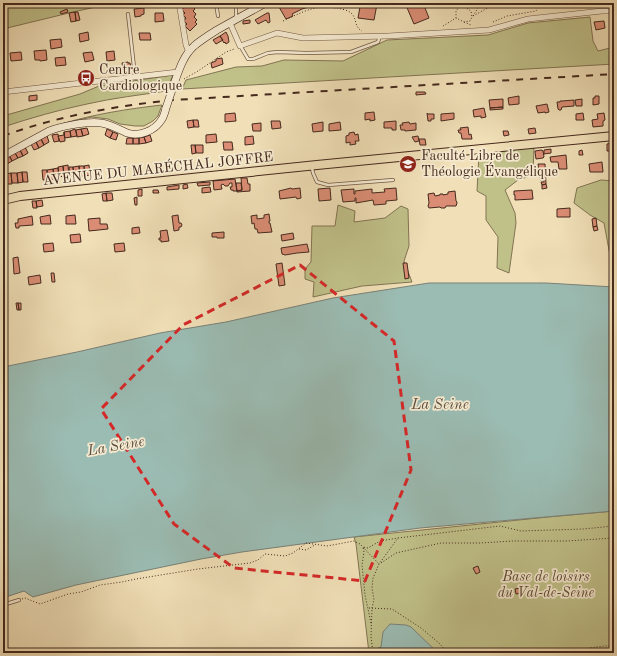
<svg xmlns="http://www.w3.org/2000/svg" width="617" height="656" viewBox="0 0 617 656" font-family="'Old Standard TT',serif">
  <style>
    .green { fill: #c0c089; stroke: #827453 }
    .water { fill: #9bbcb3; stroke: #798177 }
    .building { fill: #da8d74; stroke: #45291d }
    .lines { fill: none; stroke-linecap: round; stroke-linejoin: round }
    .lane-casing { stroke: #705644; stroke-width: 4 }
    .street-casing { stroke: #705644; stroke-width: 6 }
    .secondary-casing { stroke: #45291d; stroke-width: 8 }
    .primary-casing { stroke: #45291d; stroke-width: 10 }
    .path { stroke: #45291d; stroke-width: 1; stroke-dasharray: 1 2; stroke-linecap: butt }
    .lane { stroke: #f5ead0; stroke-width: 2.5 }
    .street { stroke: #f5ead0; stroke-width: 5 }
    .secondary { stroke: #f5ead0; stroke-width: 7 }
    .primary { stroke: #f0dfb7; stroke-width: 8 }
    .rail { stroke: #45291d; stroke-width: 2; stroke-dasharray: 7 7; stroke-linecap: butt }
    .secondary-bridge-casing { stroke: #45291d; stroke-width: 8; stroke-linecap: butt }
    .secondary-bridge { stroke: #f5ead0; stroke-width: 7 }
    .marked { fill: none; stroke: #d62828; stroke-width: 3; stroke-dasharray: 8 5; stroke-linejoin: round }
    .labels { text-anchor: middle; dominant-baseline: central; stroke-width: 3.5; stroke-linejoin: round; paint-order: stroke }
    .poi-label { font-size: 14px; fill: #45291d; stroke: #f5ead0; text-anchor: start }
    .street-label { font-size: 14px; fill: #45291d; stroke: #f5ead0 }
    .park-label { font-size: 14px; font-style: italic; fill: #5e4733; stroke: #f5ead0 }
    .water-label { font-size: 15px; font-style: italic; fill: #5a4e42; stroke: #f5ead0 }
  </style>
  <rect width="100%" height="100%" fill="#f0dfb7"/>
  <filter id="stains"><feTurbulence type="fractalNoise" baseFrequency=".005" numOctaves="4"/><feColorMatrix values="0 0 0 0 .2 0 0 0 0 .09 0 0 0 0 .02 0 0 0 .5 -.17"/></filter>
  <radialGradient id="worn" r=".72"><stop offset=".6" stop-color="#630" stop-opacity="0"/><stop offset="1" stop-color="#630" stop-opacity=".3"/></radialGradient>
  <path class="green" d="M 3,3 L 114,3 L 73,12 L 3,29 Z
    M 590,17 L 593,41 L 598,51 L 614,47 L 614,64 L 182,89 L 186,80 L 236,67 L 262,66 L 284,60 L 343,61 L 387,40 L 488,35 L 528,23 Z
    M 173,75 L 166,91 C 140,95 113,98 87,104 C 58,110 31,118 3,127 L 3,116 L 80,94 L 99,86 Z
    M 162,105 L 158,116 L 153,121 L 144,126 L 135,126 L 120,124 L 108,119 L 92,117 L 61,124 C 95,114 127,109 162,105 Z
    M 534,147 L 533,175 L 518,180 L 505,190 L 515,213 L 516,223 L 509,273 L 497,268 L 498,237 L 486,220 L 486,196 L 477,191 L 479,153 Z
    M 601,180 L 614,181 L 614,277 L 604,223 L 590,215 L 574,203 L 577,188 Z
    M 338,205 L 355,211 L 354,222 L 385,218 L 401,206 L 408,209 L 409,246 L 404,261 L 412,282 L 362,286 L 313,297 L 314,282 L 305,279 L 305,269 L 311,262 L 312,226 L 335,226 Z
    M 614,511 L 614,653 L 369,653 L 356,544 L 354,537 L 548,517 Z"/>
  <path class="water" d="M 429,283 L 546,283 L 614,287 L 614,511 L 420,528 L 242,552 L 201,559 L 76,585 L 33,597 L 24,591 L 3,598 L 3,367 L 77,352 L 160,333 L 226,322 L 333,298 Z
    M 390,624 L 406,625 L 411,627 L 438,653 L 377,653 L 378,648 L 381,647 L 383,632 Z"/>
  <path class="building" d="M 182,3 L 194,3 L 192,5 L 195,9 L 193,11 L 196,14 L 194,17 L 197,20 L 195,22 L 197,24 L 190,31 L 185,26 L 187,24 L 184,21 L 186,18 L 183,15 L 185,13 L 182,10 L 184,7 L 181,4 Z
    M 286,3 L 322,3 L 302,9 L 292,14 L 293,16 L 286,19 L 279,7 Z
    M 329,3 L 389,3 L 389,6 L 377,4 L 374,20 L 358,18 L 360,7 L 351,6 L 351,7 Z
    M 405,3 L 423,3 L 429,18 L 414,24 Z
    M 144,8 L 144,14 L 141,15 L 141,16 L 135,17 L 134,9 Z
    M 67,9 L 68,12 L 61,14 L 60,12 Z
    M 75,12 L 78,12 L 80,20 L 76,21 Z
    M 75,12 L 76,21 L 71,22 L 69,13 Z
    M 155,13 L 163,13 L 164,21 L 155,22 Z
    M 267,13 L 269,13 L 270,22 L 268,23 L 266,20 L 258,24 L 255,20 Z
    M 250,20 L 250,23 L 243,24 L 243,21 Z
    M 604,21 L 605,28 L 596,30 L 594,22 Z
    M 88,32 L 89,40 L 80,42 L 79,34 Z
    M 226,32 L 228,36 L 229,42 L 226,44 L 225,42 L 224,43 L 220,36 Z
    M 139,33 L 150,33 L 151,40 L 140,40 Z
    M 220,36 L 223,40 L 216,44 L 213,40 Z
    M 61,39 L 62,47 L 51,49 L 50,40 Z
    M 46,50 L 47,60 L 40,61 L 40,60 L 35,60 L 34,51 Z
    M 114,51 L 115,60 L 107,61 L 106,52 Z
    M 21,52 L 22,60 L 11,61 L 10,53 Z
    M 92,52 L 94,60 L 85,62 L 83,53 Z
    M 65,57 L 66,65 L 56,66 L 55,58 Z
    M 222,58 L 223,64 L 212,68 L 211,63 L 216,61 L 216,59 Z
    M 128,62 L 128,63 L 130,63 L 131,68 L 123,69 L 122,63 Z
    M 416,92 L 425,92 L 426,94 L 416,95 Z
    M 37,95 L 37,100 L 29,101 L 29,96 Z
    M 519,96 L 519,104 L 509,105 L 508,98 Z
    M 595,96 L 599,96 L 599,104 L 593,105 L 593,98 L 595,98 Z
    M 503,99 L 503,107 L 490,108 L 489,100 Z
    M 582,99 L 582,106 L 576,106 L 575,100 Z
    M 574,100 L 574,106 L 562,107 L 561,110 L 559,110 L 558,109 L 557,102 L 560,102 L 560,101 L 562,101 Z
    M 547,104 L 549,112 L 545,113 L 545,112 L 538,113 L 536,106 Z
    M 503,107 L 503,109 L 490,110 L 490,108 Z
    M 484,108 L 486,117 L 481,118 L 481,116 L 474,117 L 473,110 Z
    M 374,112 L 375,120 L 370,121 L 370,119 L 365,120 L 365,113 Z
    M 235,113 L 236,121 L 225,122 L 225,114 Z
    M 427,113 L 428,114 L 434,114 L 434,119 L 431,119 L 431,121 L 428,121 Z
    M 454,113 L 454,119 L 441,121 L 441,114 Z
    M 583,113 L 584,120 L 576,120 L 576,114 Z
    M 604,113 L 605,120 L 603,121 L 603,126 L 593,127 L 592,120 L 598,119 L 597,114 Z
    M 193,120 L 194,127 L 188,128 L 187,121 Z
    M 193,120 L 198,120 L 199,127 L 194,127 Z
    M 271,121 L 280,121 L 281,128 L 272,129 Z
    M 396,121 L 396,130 L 392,130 L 392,128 L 384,128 L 384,122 Z
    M 323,122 L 323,131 L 313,132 L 312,124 Z
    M 340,122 L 341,130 L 329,131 L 329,124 Z
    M 409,122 L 410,124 L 416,123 L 416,130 L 405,131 L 405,130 L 401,130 L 400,125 L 403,125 L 402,123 Z
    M 261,123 L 261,131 L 253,131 L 252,124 Z
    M 468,127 L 469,135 L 471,134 L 472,139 L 462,139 L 461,133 L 459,133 L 458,130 L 461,130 L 460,128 Z
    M 87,128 L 89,134 L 83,136 L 81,129 Z
    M 535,128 L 536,133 L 529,134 L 528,129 Z
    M 75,129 L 77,136 L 71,137 L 70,131 Z
    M 81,129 L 83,136 L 77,137 L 76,130 Z
    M 107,129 L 113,132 L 110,138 L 105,135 Z
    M 70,131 L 71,137 L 65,138 L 64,132 Z
    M 503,131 L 508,131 L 509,135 L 504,136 Z
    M 64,132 L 65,141 L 60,142 L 58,136 L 64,135 Z
    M 113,132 L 118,134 L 116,140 L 110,138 Z
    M 354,132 L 355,135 L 358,134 L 359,141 L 355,141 L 356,144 L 350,145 L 350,142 L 346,143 L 346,136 L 349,135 L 349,133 Z
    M 58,134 L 59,141 L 54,142 L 52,135 Z
    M 216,134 L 217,142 L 206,143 L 206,135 Z
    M 150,135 L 152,141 L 146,143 L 144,137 Z
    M 47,136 L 49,142 L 44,145 L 41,139 Z
    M 253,136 L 254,144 L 245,145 L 245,137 Z
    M 418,136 L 419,141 L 415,142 L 412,137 Z
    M 144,137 L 146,143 L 139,144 L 139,138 Z
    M 127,138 L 133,138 L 133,144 L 126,144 Z
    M 133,138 L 139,138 L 139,144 L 133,144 Z
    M 41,139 L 44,145 L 39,148 L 36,142 Z
    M 419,139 L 425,139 L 426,145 L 420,145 Z
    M 36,142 L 39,148 L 34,150 L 31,144 Z
    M 223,142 L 232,142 L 233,150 L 224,150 Z
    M 611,143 L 612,151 L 607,151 L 607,144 Z
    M 191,145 L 195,145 L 196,153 L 192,154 Z
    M 195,145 L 203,145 L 203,153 L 196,153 Z
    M 25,147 L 28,153 L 23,156 L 20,150 Z
    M 551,149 L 551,153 L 544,154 L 544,150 Z
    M 20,150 L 23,156 L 18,158 L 15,153 Z
    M 542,150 L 543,151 L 544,157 L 543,158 L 536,159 L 535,152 L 535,151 Z
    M 582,150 L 583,155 L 579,155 L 579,151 Z
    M 15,153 L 18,158 L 12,161 L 9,155 Z
    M 9,155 L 12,161 L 7,164 L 4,158 Z
    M 566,155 L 567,169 L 559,169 L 558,162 L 551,162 L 550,157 Z
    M 602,162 L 603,172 L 590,172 L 589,164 Z
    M 538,164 L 545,164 L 546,184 L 542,185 L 541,182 L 544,182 L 544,180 L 540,180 Z
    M 68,165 L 69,176 L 64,176 L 63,166 Z
    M 89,165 L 90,175 L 85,176 L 84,166 Z
    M 63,166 L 64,176 L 59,177 L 58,167 Z
    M 79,166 L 84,166 L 85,176 L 80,176 Z
    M 79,166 L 80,176 L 74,177 L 73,167 Z
    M 69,167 L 73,167 L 74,177 L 70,177 Z
    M 58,168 L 59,179 L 54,179 L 53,169 Z
    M 53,169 L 54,179 L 48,180 L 47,170 Z
    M 42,170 L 47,170 L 48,180 L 43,180 Z
    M 22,172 L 23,182 L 18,183 L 17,173 Z
    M 22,172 L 27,172 L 28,182 L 23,182 Z
    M 11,173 L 12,184 L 7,184 L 6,174 Z
    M 11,173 L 17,173 L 18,183 L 12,183 Z
    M 3,174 L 6,174 L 7,184 L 3,185 Z
    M 241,178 L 247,178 L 248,184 L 250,184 L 250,191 L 237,192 L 237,191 L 242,190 Z
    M 235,179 L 237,191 L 233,191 L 233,190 L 231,190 L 230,187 L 232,187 L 232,183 L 230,183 L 228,186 L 225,186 L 223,184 L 221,185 L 222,189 L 214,190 L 213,181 Z
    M 210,182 L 210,185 L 198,186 L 197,183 Z
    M 236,183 L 241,183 L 242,190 L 237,191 Z
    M 187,184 L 188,188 L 183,189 L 183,185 Z
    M 546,184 L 547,188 L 542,189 L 542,185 Z
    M 179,185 L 179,189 L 167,190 L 167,187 Z
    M 210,187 L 211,192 L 202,193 L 202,188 Z
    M 291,188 L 292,189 L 300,188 L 301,198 L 297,199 L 296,197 L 280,199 L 279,191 Z
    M 330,188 L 331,200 L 319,201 L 318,189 Z
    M 396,188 L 397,200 L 386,201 L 386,204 L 374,205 L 373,200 L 356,203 L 356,198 L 355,198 L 355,201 L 343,202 L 341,190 L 354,189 L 354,194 L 355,194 L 355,191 L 372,189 L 372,193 L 385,192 L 384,189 Z
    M 142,189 L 142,196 L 138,196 L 138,190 Z
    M 153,190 L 158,190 L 159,193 L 153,193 Z
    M 532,190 L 533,199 L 515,200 L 515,195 L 514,195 L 514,191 Z
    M 455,191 L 456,201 L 457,202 L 457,203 L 456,206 L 446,206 L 445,208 L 441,208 L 440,207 L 429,208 L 428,206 L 429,203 L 428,194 L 434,193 L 435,196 L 440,195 L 440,194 L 443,194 L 443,195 L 448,194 L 448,192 Z
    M 106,193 L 112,193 L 113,200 L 107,201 Z
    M 106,193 L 107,201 L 103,201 L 102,194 Z
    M 137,197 L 137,205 L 135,205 L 134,198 Z
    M 42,200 L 43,206 L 37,207 L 36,201 Z
    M 32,201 L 36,201 L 37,208 L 33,208 Z
    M 570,208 L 570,217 L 557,217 L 557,209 Z
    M 269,214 L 270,221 L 269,221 L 269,223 L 270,223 L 272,232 L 258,233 L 257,229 L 255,229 L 254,223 L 252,224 L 251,216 L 257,215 L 257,219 L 264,218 L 264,215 Z
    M 50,215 L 51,224 L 41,224 L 40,217 Z
    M 75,215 L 76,224 L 66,224 L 66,216 Z
    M 178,215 L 179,223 L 181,223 L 182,225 L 181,227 L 179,227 L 179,230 L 174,231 L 172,216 Z
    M 32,216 L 33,225 L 19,226 L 19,228 L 16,228 L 15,223 L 18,223 L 18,219 Z
    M 611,217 L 614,217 L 614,225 L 613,226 Z
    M 100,218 L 100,224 L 107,224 L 108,229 L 89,231 L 88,219 Z
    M 596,218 L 597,226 L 593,227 L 592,219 Z
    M 597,226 L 598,230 L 594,231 L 593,227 Z
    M 139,227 L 140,233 L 132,234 L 132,228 Z
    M 167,230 L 169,241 L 161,242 L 161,240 L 159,240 L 159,238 L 161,238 L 160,231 Z
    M 224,232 L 224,238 L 217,238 L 217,237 L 212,237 L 212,233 Z
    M 293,233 L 294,239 L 282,241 L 281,235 Z
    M 80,234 L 81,242 L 71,243 L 70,235 Z
    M 53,243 L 54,251 L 44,252 L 43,244 Z
    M 124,243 L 125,251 L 115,252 L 114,244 Z
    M 307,244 L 309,252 L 297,253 L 285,255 L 282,254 L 281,248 Z
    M 18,257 L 20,273 L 14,274 L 13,258 Z
    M 282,263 L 285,285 L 279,286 L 276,264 Z
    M 403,263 L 407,263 L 409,278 L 405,279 Z
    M 5,270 L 5,277 L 3,277 L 3,271 Z
    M 51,273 L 54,273 L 55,282 L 52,282 Z
    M 40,275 L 41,283 L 29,285 L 28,277 Z
    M 16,303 L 18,303 L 19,310 L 17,310 Z
    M 18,303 L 21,303 L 21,310 L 19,310 Z
    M 478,566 L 480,572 L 476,574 L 473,568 Z
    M 520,588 L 521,593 L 516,594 L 515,589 Z"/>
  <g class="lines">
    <g class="lane-casing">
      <path id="lane" d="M 216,3 L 218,16
        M 128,14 L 135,76
        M 236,17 L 236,3
        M 241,47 L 248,59 L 253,59 L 268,53 L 278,52 L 306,53 L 351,52 L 378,42 L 380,36
        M 312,168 L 313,173 L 317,182 L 328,185 L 393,180
        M 3,605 L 19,600"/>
    </g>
    <g class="street-casing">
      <path id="street" d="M 179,3 L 186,45 L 189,52
        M 230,23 L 240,46 L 277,33 L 303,38 L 388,36 L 489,30 L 528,19 L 602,11 L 614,11
        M 3,92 L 178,72"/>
    </g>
    <g class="secondary-casing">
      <path id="secondary" d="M 174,84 C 179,70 183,56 194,46 C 201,40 209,35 217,30 C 233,21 249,12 266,3
        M 3,156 L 49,131 C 62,126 88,121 101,123 C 110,124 118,129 127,133 C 139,137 155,131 162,119 C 164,116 165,112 166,108"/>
    </g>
    <g class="primary-casing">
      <path id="primary" d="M 3,200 L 20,196 L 317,165 L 614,136"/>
    </g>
    <path class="path" d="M 473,16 L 497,3
      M 473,16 L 481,3
      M 283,21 C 296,15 307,9 321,7 C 326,6 332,8 337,8 C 341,9 348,10 351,13 C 357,18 354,27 362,31
      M 464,22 L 471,25
      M 493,22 L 507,16 L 536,11 L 539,6 L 537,3
      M 443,26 L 456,18 L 456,11 L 460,6 L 465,7 L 471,11 L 472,17 L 470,21 L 464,22 L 456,18
      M 184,79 L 198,71 L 226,52 L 234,49
      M 299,549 L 306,550 L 315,545
      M 381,563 L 396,553 L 441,543 L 480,543 L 513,541 L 567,541 L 614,538
      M 22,599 L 25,598 L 40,604 L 68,594 L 81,592 L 100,585 L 122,582 L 136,579 L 198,569 L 250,563 L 258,560 L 265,554 L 285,556 L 293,553 L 306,543 L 327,546 L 354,541 L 360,544 L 379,564
      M 369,608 L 392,609 L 421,628 L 439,643 L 448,653
      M 371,623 L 365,595 L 362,565 L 364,552 L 363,547 L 368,548 L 380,541 L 398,538
      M 373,653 L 371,637 L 372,608 L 374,600 L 372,588 L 373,578 L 379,564 L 398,538 L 500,526 L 521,531 L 583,529 L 614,526
      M 555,653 L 604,646 L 614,646"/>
    <use href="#lane" class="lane"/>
    <use href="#street" class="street"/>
    <use href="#secondary" class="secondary"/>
    <use href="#primary" class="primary"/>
    <path class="rail" d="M 3,136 C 58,116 115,106 173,100 L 614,74"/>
    <g class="secondary-bridge-casing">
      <path id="secondary-bridge" d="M 166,108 L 174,84"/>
    </g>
    <use href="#secondary-bridge" class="secondary-bridge"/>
  </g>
  <path class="marked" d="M 300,265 L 394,341 L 411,470 L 365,581 L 234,568 L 174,524 L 101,409 L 183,325 Z"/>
  <defs>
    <g id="bus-disc" transform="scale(0.9)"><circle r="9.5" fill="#8f2418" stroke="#f5ead0"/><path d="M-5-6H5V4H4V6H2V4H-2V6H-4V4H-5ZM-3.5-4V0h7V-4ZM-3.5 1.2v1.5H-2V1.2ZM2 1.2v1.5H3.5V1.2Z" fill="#fff"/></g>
    <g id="university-disc" transform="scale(0.9)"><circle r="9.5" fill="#8f2418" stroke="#f5ead0"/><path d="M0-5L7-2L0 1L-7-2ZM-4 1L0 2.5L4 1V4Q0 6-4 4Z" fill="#fff"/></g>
  </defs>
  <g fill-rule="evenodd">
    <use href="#bus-disc" x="86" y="78"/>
    <use href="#university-disc" x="408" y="164"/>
  </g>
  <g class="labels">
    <g class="poi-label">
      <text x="99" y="70">Centre<tspan x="99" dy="16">Cardiologique</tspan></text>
      <text x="421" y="156">Faculté Libre de<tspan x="421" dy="16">Théologie Évangélique</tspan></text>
    </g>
    <g class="street-label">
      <text transform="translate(158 169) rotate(-6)">AVENUE DU MARÉCHAL JOFFRE</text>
    </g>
    <g class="park-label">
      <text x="546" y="577">Base de loisirs<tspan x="546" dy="16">du Val-de-Seine</tspan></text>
    </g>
    <g class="water-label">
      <text x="440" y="405">La Seine</text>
      <text transform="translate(116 447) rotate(-10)">La Seine</text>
    </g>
  </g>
  <rect width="617" height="656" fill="none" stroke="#f0dfb7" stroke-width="16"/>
  <rect x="4" y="4" width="609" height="648" fill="none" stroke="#45291d" stroke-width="2"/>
  <rect x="8" y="8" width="601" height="640" fill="none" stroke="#45291d"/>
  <rect width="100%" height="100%" filter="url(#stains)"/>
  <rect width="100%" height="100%" fill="url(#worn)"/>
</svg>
